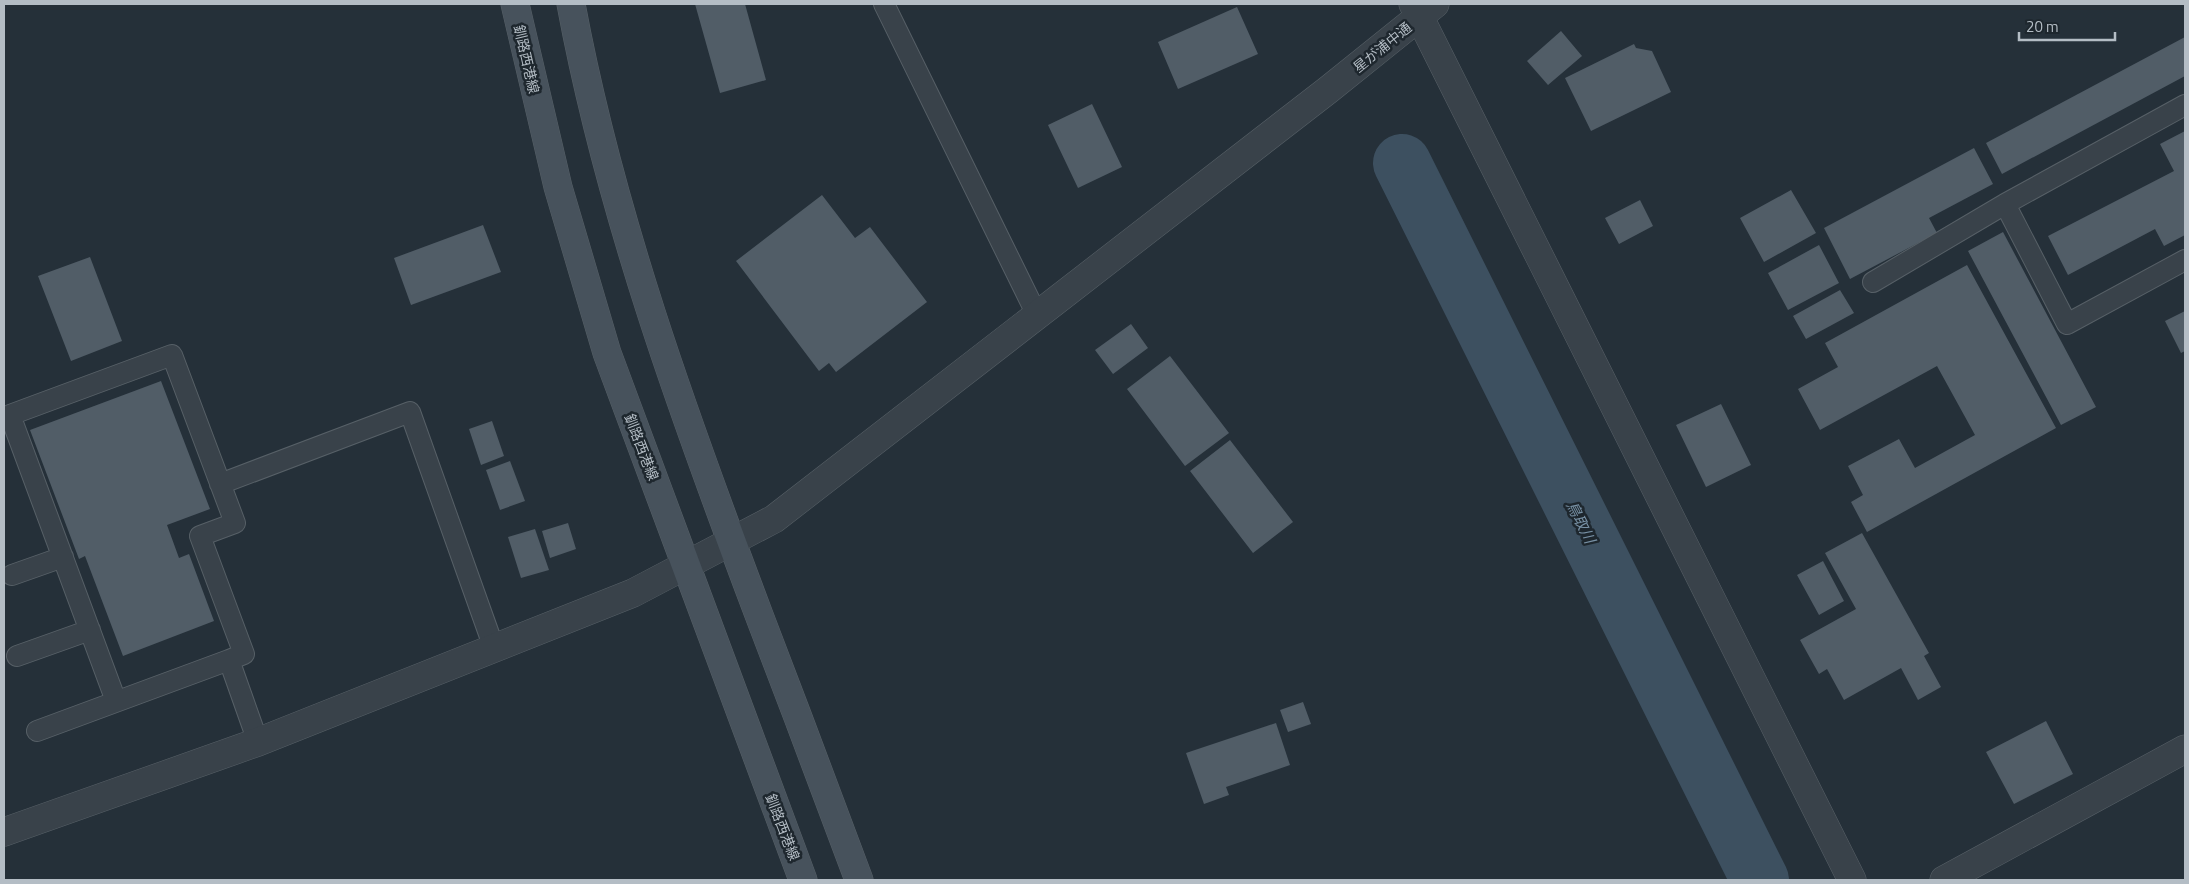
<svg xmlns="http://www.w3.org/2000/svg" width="2189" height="884" viewBox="0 0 2189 884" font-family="'Titillium Web','Noto Sans JP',sans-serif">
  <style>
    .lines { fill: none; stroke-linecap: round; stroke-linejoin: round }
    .river { stroke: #3d5060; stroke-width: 58 }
    .building { fill: #515d67 }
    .service-casing { stroke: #576067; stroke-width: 22 }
    .minor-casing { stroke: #576067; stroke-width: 29 }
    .secondary-casing { stroke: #576067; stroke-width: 29 }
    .service { stroke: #39424a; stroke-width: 20 }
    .minor { stroke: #39424a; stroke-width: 28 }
    .secondary { stroke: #47525c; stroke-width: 28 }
    .labels { text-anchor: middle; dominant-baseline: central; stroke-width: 5; stroke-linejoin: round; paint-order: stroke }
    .street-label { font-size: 14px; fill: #b4bdc5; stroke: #1e272e }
    .water-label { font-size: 15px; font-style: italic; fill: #7891a5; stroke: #1e272e }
  </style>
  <rect width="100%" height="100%" fill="#253039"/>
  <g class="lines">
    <path class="river" d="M 1402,163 L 1760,880"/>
  </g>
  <path class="building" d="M 695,4 L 745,4 L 766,80 L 720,93 Z
    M 1237,7 L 1258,54 L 1178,89 L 1158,42 Z
    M 1561,31 L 1582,56 L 1548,85 L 1527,61 Z
    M 2185,37 L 2185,76 L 2002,174 L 1986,143 Z
    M 1634,44 L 1636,48 L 1652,51 L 1671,92 L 1591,131 L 1565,78 Z
    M 1092,104 L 1122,167 L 1078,188 L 1048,125 Z
    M 2185,131 L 2185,235 L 2164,246 L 2155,229 L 2068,275 L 2048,236 L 2174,171 L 2160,144 Z
    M 1974,148 L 1993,184 L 1929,218 L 1937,233 L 1850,279 L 1824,228 Z
    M 1791,190 L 1816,233 L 1764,262 L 1740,218 Z
    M 822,195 L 855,238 L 870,227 L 927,302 L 836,372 L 829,363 L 819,371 L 736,261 Z
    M 1640,200 L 1653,226 L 1619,244 L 1605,218 Z
    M 483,225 L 501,272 L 411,305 L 394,258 Z
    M 2003,232 L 2096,407 L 2061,425 L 1968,251 Z
    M 1819,245 L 1839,283 L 1788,310 L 1768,273 Z
    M 90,257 L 122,341 L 71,361 L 38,276 Z
    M 1967,265 L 2056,428 L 1867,532 L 1851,502 L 1863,495 L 1848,466 L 1899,439 L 1915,468 L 1975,435 L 1937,366 L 1820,430 L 1798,389 L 1838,367 L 1825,343 Z
    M 1840,290 L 1854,313 L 1806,339 L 1793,316 Z
    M 2185,311 L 2185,351 L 2181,353 L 2165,321 Z
    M 1131,324 L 1148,348 L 1113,374 L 1095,350 Z
    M 1170,356 L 1229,433 L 1185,466 L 1127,389 Z
    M 161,381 L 210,509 L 167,525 L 179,558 L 189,554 L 214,621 L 123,656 L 85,556 L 79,559 L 30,430 Z
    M 1721,404 L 1751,465 L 1706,487 L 1676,425 Z
    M 492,421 L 504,456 L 481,465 L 469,429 Z
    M 1230,440 L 1293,522 L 1253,553 L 1190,471 Z
    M 510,461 L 525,501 L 500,510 L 486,470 Z
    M 568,523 L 576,549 L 550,558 L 542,531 Z
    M 535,529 L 549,570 L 521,578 L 508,537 Z
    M 1862,533 L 1929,653 L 1924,656 L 1941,687 L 1918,700 L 1901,668 L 1844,700 L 1827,669 L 1819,674 L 1800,640 L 1856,609 L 1825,553 Z
    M 1823,561 L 1844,601 L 1819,615 L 1797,575 Z
    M 1303,702 L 1311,724 L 1288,732 L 1280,710 Z
    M 2046,721 L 2073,774 L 2014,804 L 1986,752 Z
    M 1276,723 L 1290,765 L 1226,787 L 1229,795 L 1204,804 L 1186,753 Z"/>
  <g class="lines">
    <g class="service-casing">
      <path id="service" d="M 884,4 L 1037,315
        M 2005,204 L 2067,324 L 2185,260
        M 1873,282 L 2005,204 L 2185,105
        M 220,484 L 410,412 L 494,648
        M 12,575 L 63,557
        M 17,656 L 90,630
        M 116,701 L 10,415 L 172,355 L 235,523 L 200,536 L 244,654 L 229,660
        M 37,731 L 229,660 L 258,742"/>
    </g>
    <g class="minor-casing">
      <path id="minor" d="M 1413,4 L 1852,880
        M 4,832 L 258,742 L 633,593 L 774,519 L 1328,90 L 1435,4
        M 1944,880 L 2185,749"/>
    </g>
    <g class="secondary-casing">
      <path id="secondary" d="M 515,4 L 558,187 L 607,353 L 803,880
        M 571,4 C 610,214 684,416 759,615 C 793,703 826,792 859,880"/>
    </g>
    <use href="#service" class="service"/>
    <use href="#minor" class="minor"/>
    <use href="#secondary" class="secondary"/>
  </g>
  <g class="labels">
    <g class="street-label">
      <text transform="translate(1382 47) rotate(-39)">星が浦中通</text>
      <text transform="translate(527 59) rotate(77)">釧路西港線</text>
      <text transform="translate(642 447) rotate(69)">釧路西港線</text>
      <text transform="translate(783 827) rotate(69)">釧路西港線</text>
    </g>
    <g class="water-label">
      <text transform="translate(1581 522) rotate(63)">鳥取川</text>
    </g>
  </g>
  <rect width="2189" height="884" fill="none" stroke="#b4bdc5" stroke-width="10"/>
  <path d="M2019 32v8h96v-8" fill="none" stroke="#b4bdc5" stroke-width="2.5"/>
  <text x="2026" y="32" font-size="15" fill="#b4bdc5" stroke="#1e272e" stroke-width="4" paint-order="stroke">20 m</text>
</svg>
